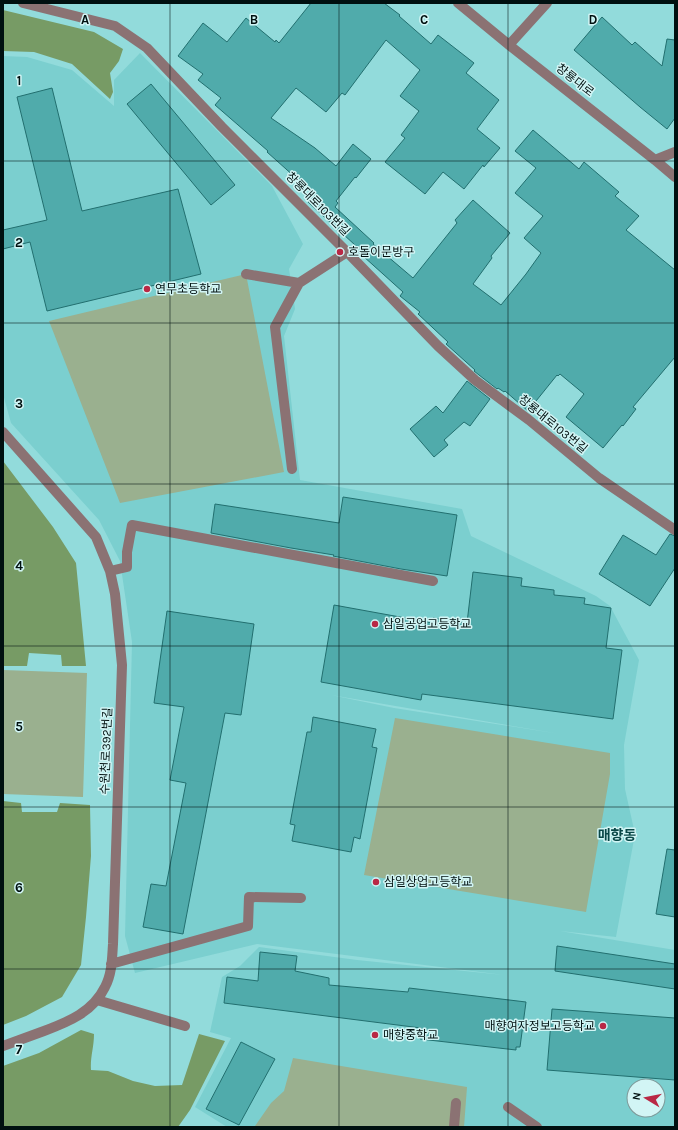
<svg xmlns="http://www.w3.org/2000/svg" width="678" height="1130" viewBox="0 0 678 1130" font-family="Karla,'Noto Sans KR',sans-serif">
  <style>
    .built { fill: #7bcfcf; fill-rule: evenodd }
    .green { fill: #9ab08f }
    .forest { fill: #779b65 }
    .building { fill: #50abab; stroke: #226f6f }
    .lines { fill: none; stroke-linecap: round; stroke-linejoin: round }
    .minor { stroke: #8b7273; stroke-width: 10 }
    .grid { fill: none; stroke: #001010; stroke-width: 1; stroke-opacity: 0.55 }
    .poi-dot { fill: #b92845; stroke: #d2f5f5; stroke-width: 1.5 }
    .labels { text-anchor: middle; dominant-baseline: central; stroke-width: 3; stroke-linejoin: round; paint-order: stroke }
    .street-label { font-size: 12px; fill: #001010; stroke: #d2f5f5 }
    .poi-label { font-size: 12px; fill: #001010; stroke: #d2f5f5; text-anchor: start }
    .quarter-label { font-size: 14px; font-weight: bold; fill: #094747; stroke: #d2f5f5 }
    .grid-label { font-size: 13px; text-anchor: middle; font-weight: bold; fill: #001010; stroke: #d2f5f5; stroke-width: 3; stroke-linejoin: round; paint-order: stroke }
  </style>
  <rect width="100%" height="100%" fill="#92dbdb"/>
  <path class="built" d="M 140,53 L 272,186 L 303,244 L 289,269 L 295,309 L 284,336 L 300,480 L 462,509 L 471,536 L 596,596 L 610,606 L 639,660 L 624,745 L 625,789 L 635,834 L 616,937 L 560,931 L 675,950 L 675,1127 L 227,1127 L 195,1107 L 231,1038 L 210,1032 L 222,977 L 240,966 L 259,947 L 357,960 L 504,975 L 257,944 L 135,973 L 125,936 L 132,642 L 120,561 L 99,520 L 11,423 L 3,394 L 3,56 L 27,57 L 72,70 L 114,106 L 114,80 ZM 331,695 L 560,734 L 394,708 ZM 634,1086 L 658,1086 L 658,1110 L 634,1110 Z"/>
  <path class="green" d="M 246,274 L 284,472 L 120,503 L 49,321 Z
    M 3,670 L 87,673 L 83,797 L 3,794 Z
    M 395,718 L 610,753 L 610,774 L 586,912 L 364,875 Z
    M 293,1058 L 467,1087 L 464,1127 L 256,1127 L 255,1126 L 271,1103 L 284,1091 Z"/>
  <path class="forest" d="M 3,10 L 94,32 L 123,49 L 119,61 L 110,73 L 113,92 L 110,99 L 72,64 L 34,52 L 3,51 Z
    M 3,461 L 53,527 L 76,563 L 86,666 L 62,666 L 61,655 L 29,653 L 27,666 L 3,666 Z
    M 3,801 L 21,803 L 22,812 L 57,812 L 60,803 L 90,805 L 91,856 L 86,917 L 81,965 L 62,997 L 26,1016 L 3,1025 Z
    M 81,1030 L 94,1034 C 94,1047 90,1058 91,1070 L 108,1071 L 133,1081 L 155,1086 L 182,1085 L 199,1034 L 225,1041 L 190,1110 L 178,1127 L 3,1127 L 3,1066 L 39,1053 Z"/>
  <path class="building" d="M 311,3 L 384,3 L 400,15 L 399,16 L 431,44 L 438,35 L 474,63 L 466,73 L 499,100 L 477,129 L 500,148 L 484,167 L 483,165 L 464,189 L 443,172 L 425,194 L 385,162 L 405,138 L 401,135 L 419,111 L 400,96 L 420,70 L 386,40 L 345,95 L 342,93 L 326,112 L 296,88 L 271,118 L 315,148 L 336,166 L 353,144 L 371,159 L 356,178 L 355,177 L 336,201 L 338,203 L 335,207 L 374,243 L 373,244 L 413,278 L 457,223 L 455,220 L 473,200 L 510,233 L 491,256 L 492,258 L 473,284 L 501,305 L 526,274 L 541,253 L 524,238 L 543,216 L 515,193 L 536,168 L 515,151 L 533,130 L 579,169 L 584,162 L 619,192 L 615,196 L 639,216 L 626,230 L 675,270 L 675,357 L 633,407 L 636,409 L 623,426 L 622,425 L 603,448 L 566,417 L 584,394 L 560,374 L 558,376 L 557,375 L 528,411 L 505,391 L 504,392 L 498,388 L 497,389 L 479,375 L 474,371 L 475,370 L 446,344 L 448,342 L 418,314 L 420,312 L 400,296 L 403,292 L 353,247 L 355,245 L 308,202 L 315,195 L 267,152 L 268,151 L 215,105 L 221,98 L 198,80 L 203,74 L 178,56 L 203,23 L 227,42 L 246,18 L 275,42 L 276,40 L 279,43 Z
    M 602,17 L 632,45 L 635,42 L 662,66 L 667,39 L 675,40 L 675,118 L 667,129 L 640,107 L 574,50 Z
    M 151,84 L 235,185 L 211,205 L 127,104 Z
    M 52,88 L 82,211 L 178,189 L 201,274 L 47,311 L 30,242 L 3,249 L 3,230 L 47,220 L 17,97 Z
    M 467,381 L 490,399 L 470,426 L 464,422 L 444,440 L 448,445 L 434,457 L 410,429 L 436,406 L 443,413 Z
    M 343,497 L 457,515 L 447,576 L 401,569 L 333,556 L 334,555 L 291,548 L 211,533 L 215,504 L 339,523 Z
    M 670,534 L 675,536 L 675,568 L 650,606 L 599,574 L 623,535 L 656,555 Z
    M 473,572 L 522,578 L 521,586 L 554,590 L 554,595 L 585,598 L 584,604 L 611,608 L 606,648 L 622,650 L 613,719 L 422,694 L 421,700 L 321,682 L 334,605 L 433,623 L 433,618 L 467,623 Z
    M 167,611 L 254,624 L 241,715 L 225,713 L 183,934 L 143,927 L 151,884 L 166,886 L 186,783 L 170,780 L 184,707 L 154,703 Z
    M 313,717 L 376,729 L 372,747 L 377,748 L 360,839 L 354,837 L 351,852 L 292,841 L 295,825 L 290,824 L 307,732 L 311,732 Z
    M 667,849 L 675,850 L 675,917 L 656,914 Z
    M 557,946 L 675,964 L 675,989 L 555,971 Z
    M 260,952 L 297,956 L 295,971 L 329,978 L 329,985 L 408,992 L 409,988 L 526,1002 L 520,1047 L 516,1047 L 516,1050 L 420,1039 L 421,1028 L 224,1003 L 227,977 L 258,981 Z
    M 552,1009 L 675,1018 L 675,1080 L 547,1070 Z
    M 241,1042 L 275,1059 L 239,1125 L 206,1109 Z"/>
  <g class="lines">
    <path class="minor" d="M 23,3 L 115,26 L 147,48 L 222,127 L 347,252 L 438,346 L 475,380 L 529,420 L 599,478 L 675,530
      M 458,3 L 509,45 L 655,160 L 675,177
      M 509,45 L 547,3
      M 655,160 L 675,152
      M 246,274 L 299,283 L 347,252
      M 3,432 L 96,537 L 110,571 L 115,594 L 122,665 L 113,944 C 112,959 112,974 105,987 C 93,1012 68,1022 44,1031 C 30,1036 17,1041 3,1046
      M 292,469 L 275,327 L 299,283
      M 110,571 L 127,567 L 127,552 L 132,525 L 433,581
      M 111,964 L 248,926 L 249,897 L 301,898
      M 97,1000 L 185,1026
      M 508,1107 L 537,1127
      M 454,1127 L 456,1103"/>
  </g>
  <path class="grid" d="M 170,3 L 170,1127M 339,3 L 339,1127M 508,3 L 508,1127M 3,161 L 675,161M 3,323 L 675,323M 3,484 L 675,484M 3,646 L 675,646M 3,807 L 675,807M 3,969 L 675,969"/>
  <g class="poi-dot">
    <circle cx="340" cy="252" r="4"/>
    <circle cx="147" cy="289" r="4"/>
    <circle cx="375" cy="624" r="4"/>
    <circle cx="376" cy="882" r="4"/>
    <circle cx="603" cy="1026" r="4"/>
    <circle cx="375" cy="1035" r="4"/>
  </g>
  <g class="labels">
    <g class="street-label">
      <text transform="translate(575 80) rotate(38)">창룡대로</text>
      <text transform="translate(318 204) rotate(45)">창룡대로103번길</text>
      <text transform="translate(553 424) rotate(39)">창룡대로103번길</text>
      <text transform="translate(106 751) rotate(-88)">수원천로392번길</text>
    </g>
    <g class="poi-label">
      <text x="348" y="252">호돌이문방구</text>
      <text x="155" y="289">연무초등학교</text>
      <text x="383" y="624">삼일공업고등학교</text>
      <text x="384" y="882">삼일상업고등학교</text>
      <text x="595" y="1026" text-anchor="end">매향여자정보고등학교</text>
      <text x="383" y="1035">매향중학교</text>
    </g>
    <g class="quarter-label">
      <text x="617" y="835">매향동</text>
    </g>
  </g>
  <g class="grid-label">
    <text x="85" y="24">A</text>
    <text x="254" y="24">B</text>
    <text x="424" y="24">C</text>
    <text x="593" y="24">D</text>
    <text x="19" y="85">1</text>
    <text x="19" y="247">2</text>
    <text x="19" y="408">3</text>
    <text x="19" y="570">4</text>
    <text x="19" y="731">5</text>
    <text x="19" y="892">6</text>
    <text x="19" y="1054">7</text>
  </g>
  <rect width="678" height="1130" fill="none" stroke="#001010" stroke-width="8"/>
  <g transform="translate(646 1098) rotate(280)"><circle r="19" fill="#d2f5f5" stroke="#7e9999"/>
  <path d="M0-3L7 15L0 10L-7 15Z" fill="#b92845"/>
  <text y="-6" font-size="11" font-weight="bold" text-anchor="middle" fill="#001010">N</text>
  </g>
</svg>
